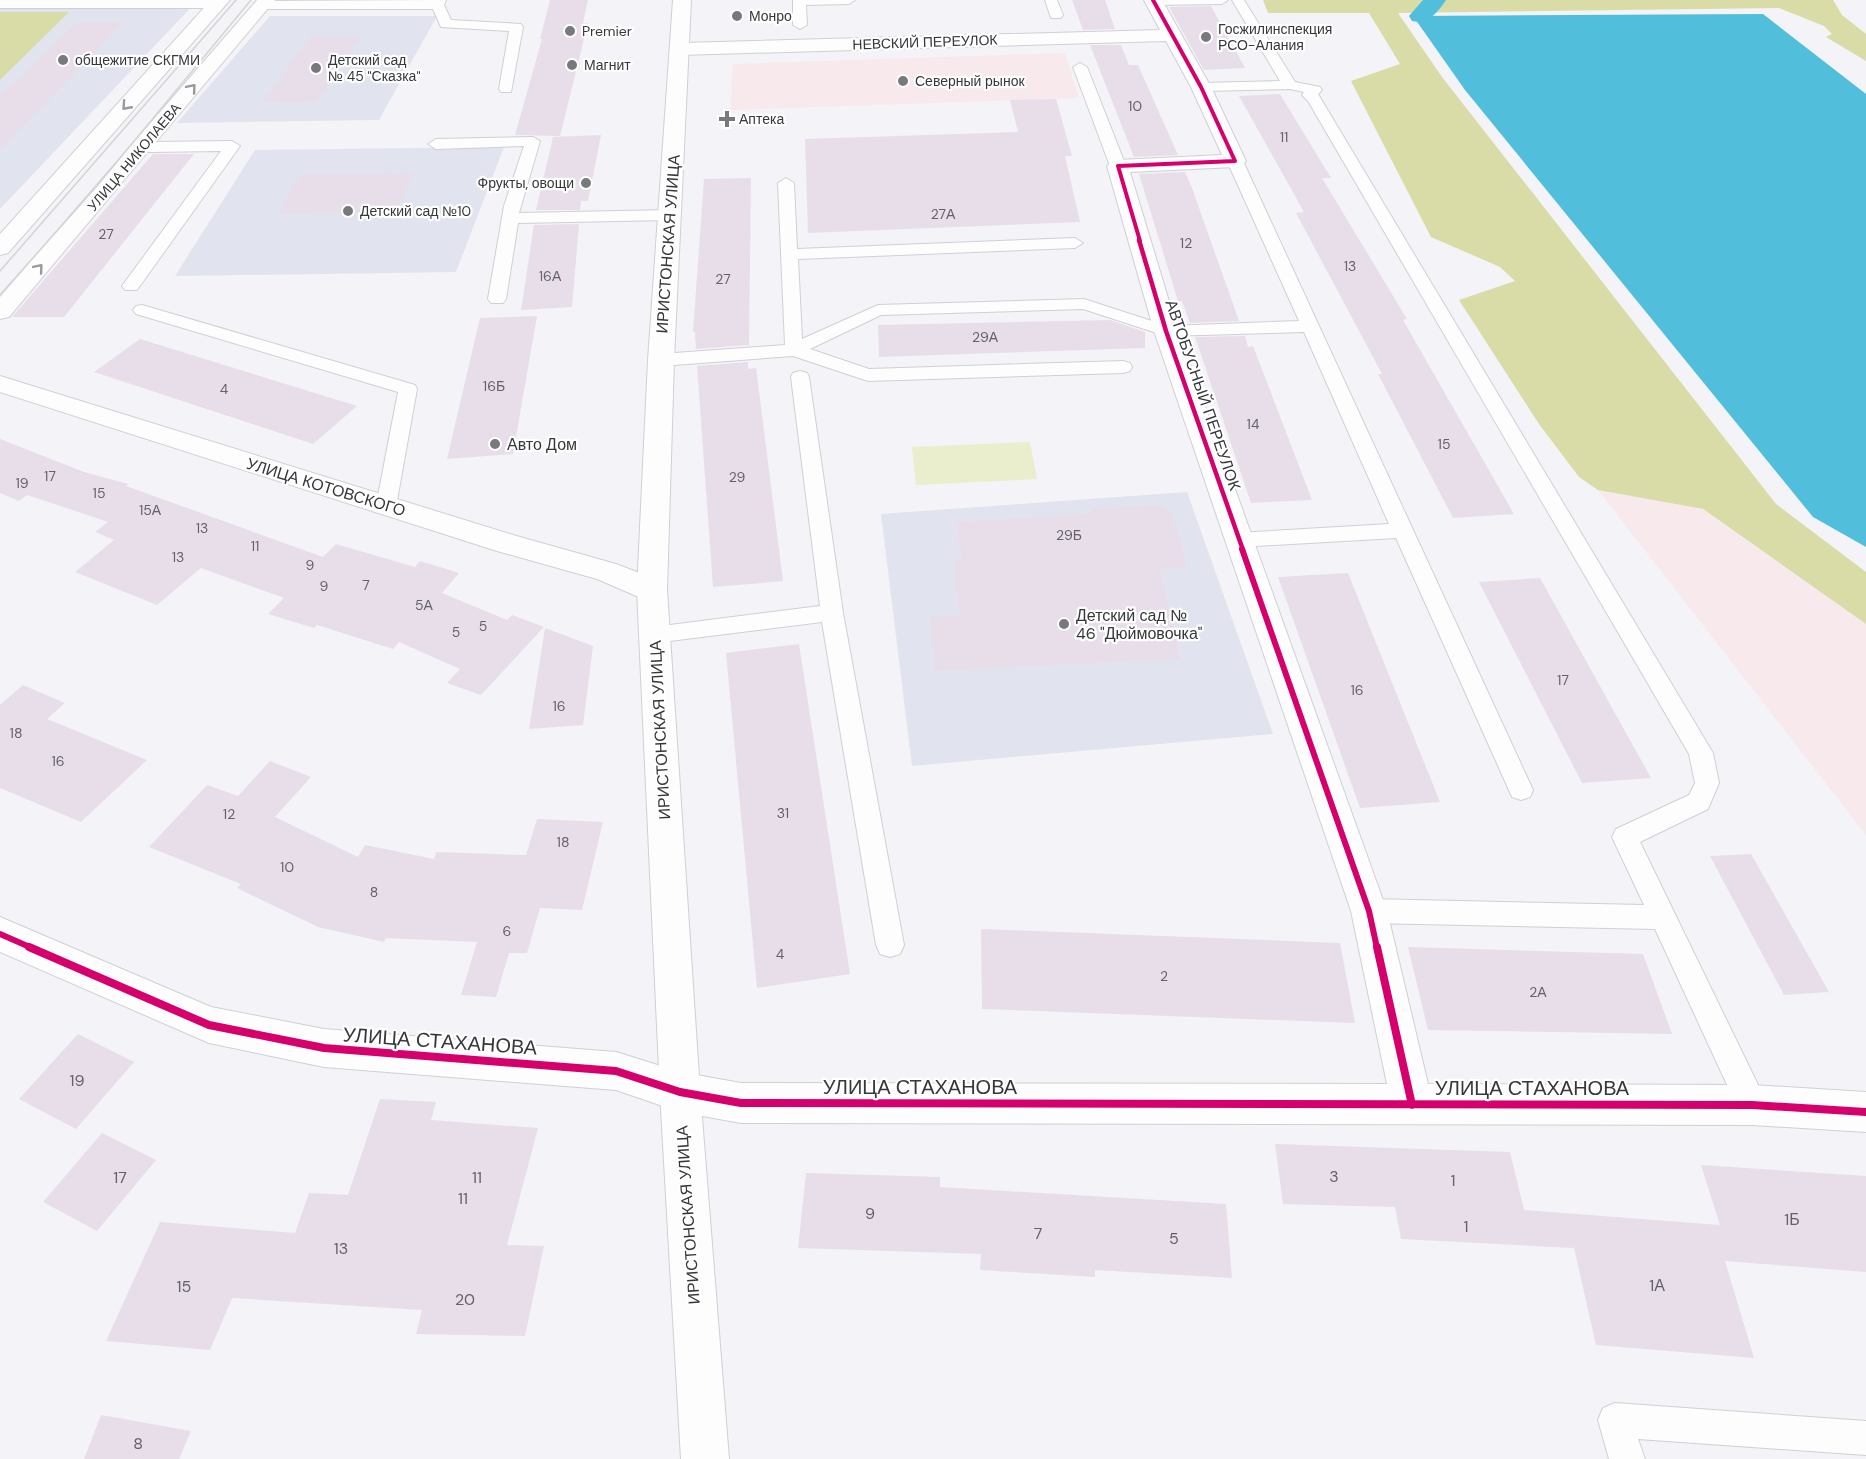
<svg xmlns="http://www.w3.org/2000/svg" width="1866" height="1459" viewBox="0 0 1866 1459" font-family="'DM Sans',sans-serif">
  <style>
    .commercial { fill: #f8e9ec }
    .built { fill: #e1e4ee }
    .green { fill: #eaeecc }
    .forest { fill: #d9dca7 }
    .water { fill: #51bedb }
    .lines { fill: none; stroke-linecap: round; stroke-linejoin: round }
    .canal { fill: #51bedb; fill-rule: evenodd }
    .building { fill: #e8deea }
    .lane-casing { stroke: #d0d0d4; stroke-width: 2 }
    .street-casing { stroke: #d0d0d4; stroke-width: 2 }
    .secondary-casing { stroke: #d0d0d4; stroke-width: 2 }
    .lane { fill: #fdfdfe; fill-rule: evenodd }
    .street { fill: #fdfdfe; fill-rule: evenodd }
    .secondary { fill: #fdfdfe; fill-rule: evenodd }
    .tram { stroke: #d4d4d5; stroke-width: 1.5 }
    .cycleway-far3-casing { stroke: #fff; stroke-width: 6 }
    .cycleway-far2-casing { stroke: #fff; stroke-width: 8 }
    .cycleway-far1-casing { stroke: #fff; stroke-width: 10 }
    .cycleway-casing { stroke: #fff; stroke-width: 11 }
    .cycleway-far3 { stroke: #d6006c; stroke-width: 4 }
    .cycleway-far2 { stroke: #d6006c; stroke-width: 4.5 }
    .cycleway-far1 { stroke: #d6006c; stroke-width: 6 }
    .cycleway { stroke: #d6006c; stroke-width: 8 }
    .oneway { stroke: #9a9a9c }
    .poi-dot { fill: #78797c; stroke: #fff; stroke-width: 2 }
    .labels { text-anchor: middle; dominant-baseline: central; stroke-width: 4.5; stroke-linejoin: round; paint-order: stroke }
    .far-poi-label { font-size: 14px; fill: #36373a; stroke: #fff; text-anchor: start }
    .far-street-label { font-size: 14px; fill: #36373a; stroke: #fff }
    .number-label { font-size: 14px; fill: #646267 }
    .street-label { font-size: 16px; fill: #36373a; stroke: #fff }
    .poi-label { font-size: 16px; fill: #36373a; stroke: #fff; text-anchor: start }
    .near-number-label { font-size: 16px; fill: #646267 }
    .near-street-label { font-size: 20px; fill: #36373a; stroke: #fff }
  </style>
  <rect width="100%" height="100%" fill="#f3f3f8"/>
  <path class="commercial" d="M 1065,53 L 1079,98 L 730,110 L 733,64 Z
    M 1598,490 L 1702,509 L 1866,624 L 1866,835 Z"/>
  <path class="built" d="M 0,0 L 198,0 L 0,209 Z
    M 270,16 L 437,16 L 379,120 L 177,123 Z
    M 504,147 L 456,272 L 175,276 L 255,150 Z
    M 1187,492 L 1273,734 L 912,766 L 881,514 Z"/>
  <path class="green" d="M 1030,442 L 1037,479 L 916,485 L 912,447 Z"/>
  <path class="forest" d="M 1263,0 L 1833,0 L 1842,15 L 1866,34 L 1866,61 L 1826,37 L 1832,34 L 1824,26 L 1779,8 L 1398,13 L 1442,77 L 1776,504 L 1866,572 L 1866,624 L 1703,509 L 1598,490 L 1579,477 L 1539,424 L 1459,300 L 1515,281 L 1500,267 L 1431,237 L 1351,81 L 1400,64 L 1369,13 L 1268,13 Z
    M 0,12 L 69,12 L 0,80 Z"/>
  <path class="water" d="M 1763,14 L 1866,94 L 1866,547 L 1813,517 L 1465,90 L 1413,16 Z"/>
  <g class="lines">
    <path class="canal" d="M 1423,0 L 1446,0 C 1437,13 1428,25 1412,21 L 1409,16 Z"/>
  </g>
  <path class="building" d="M 550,0 L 588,0 L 583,23 L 588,23 L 560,136 L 515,135 L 542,39 L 540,39 Z
    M 1072,0 L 1105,0 L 1115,29 L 1083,30 Z
    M 1211,6 L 1245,68 L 1204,70 L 1169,7 Z
    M 77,22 L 125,22 L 0,150 L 0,97 Z
    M 311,36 L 361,37 L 316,103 L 262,102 Z
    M 1090,45 L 1121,45 L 1129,65 L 1138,65 L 1178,155 L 1134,157 Z
    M 1280,94 L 1331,178 L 1322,178 L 1407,319 L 1403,320 L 1514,514 L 1453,518 L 1378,374 L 1382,374 L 1296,213 L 1304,212 L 1239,96 Z
    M 1056,99 L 1072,156 L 1065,156 L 1080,222 L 808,233 L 805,139 L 1018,132 L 1010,100 Z
    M 601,135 L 588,201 L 581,201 L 580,210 L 536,210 L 553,137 Z
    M 153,154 L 194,154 L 64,317 L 12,317 Z
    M 1185,172 L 1192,188 L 1239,321 L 1190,323 L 1182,301 L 1178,301 L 1139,174 Z
    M 414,173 L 396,212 L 278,214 L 300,174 Z
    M 751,178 L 749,345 L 696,349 L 695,332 L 693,332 L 704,179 Z
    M 579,224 L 572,307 L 521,310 L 534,225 Z
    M 537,316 L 513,454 L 447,459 L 480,318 Z
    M 1110,320 L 1145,332 L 1145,348 L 879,357 L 878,325 Z
    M 1245,336 L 1248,347 L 1253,346 L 1312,500 L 1251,503 L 1195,337 Z
    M 140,339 L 357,406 L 313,444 L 94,372 Z
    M 748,362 L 748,369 L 756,368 L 783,581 L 713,587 L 697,366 Z
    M 0,439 L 84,472 L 128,484 L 126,486 L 323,557 L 336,544 L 415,567 L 420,561 L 459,573 L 442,593 L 507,620 L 512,615 L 544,627 L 481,695 L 447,683 L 460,669 L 399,642 L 393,649 L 317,625 L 314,628 L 268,614 L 284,598 L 201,568 L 157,605 L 75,572 L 114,540 L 95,532 L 108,522 L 27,495 L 19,501 L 0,493 Z
    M 1164,505 L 1165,510 L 1171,510 L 1188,567 L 1160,569 L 1180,659 L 935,671 L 930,617 L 960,615 L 954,570 L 957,570 L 956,561 L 962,561 L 956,522 L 1092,514 L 1091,508 Z
    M 1348,573 L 1440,802 L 1360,808 L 1278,577 Z
    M 1540,578 L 1651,778 L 1582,783 L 1479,582 Z
    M 545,628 L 593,646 L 583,725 L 529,729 Z
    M 799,644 L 850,974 L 757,988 L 726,653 Z
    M 23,685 L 65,703 L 47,719 L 147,760 L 81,822 L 0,788 L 0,705 Z
    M 270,761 L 311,777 L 275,817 L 358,857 L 365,845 L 434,859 L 436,852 L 526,855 L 537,819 L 603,822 L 582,910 L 540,908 L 527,953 L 509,953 L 496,997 L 461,995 L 477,942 L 386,938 L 384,942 L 318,927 L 237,888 L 241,884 L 149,847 L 207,785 L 238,796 Z
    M 1751,854 L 1829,992 L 1784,995 L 1710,856 Z
    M 981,929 L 1340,943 L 1355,1023 L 982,1009 Z
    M 1408,947 L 1643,954 L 1672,1034 L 1428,1030 Z
    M 78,1034 L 134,1062 L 76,1129 L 19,1099 Z
    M 380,1099 L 436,1102 L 431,1120 L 538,1128 L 507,1245 L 544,1246 L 525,1336 L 416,1334 L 422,1310 L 232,1298 L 210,1350 L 106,1341 L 160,1222 L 295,1233 L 309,1193 L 348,1195 Z
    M 102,1133 L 156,1160 L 97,1231 L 43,1202 Z
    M 1275,1144 L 1510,1152 L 1524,1210 L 1720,1225 L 1701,1165 L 1866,1176 L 1866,1272 L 1725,1261 L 1754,1358 L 1596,1345 L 1574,1248 L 1401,1239 L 1395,1207 L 1283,1204 Z
    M 806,1173 L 940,1177 L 940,1187 L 1226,1204 L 1232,1278 L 1095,1270 L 1095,1277 L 980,1270 L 981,1254 L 798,1248 Z
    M 101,1415 L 191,1431 L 179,1459 L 84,1459 Z"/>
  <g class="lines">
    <g class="lane-casing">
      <path id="lane" d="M 0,0 L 218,0 L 224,4 L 218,8 L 0,8 Z
        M 434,0 L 446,0 L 444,5 L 451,20 L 521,24 L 523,27 L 511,92 L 501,92 L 499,89 L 509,31 L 441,27 L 433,9 L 261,9 L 255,5 L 261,1 Z
        M 793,0 L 855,0 L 849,4 L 806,5 L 807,25 L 800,29 L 793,25 Z
        M 1045,0 L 1057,0 L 1063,15 L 1061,18 L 1051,18 Z
        M 1148,0 L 1228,0 L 1222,4 L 1154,5 L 1149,4 Z
        M 1232,0 L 1244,0 L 1295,82 L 1320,87 L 1322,90 L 1318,94 L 1713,753 L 1719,783 L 1708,809 L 1640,842 L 1763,1095 L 1767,1105 L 1763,1115 L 1752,1120 L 1741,1115 L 1655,929 L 1369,923 L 1360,919 L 1356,911 L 1360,903 L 1369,899 L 1644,905 L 1612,837 L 1616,829 L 1689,795 L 1695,783 L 1689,754 L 1308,101 L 1302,95 L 1304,92 L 1290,89 L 1201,91 L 1194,87 L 1201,83 L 1280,81 Z
        M 1080,63 L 1087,67 L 1126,166 L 1123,169 L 1118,171 L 1110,166 L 1073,67 Z
        M 533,137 L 540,141 L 519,213 L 669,210 L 677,215 L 669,220 L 518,223 L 506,299 L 503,303 L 491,303 L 488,299 L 504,206 L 524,146 L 436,149 L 428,144 L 436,139 Z
        M 144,140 L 151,142 L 232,141 L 240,146 L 137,290 L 125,290 L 122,286 L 221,151 L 149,152 L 139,148 L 136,145 Z
        M 1235,156 L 1243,161 L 1533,790 L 1530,797 L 1521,800 L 1512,797 L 1396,538 L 1238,547 L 1231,545 L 1227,540 L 1231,535 L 1238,533 L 1389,524 L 1304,332 L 1166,336 L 1083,309 L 881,315 L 810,349 L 869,369 L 1123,361 L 1130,363 L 1132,367 L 1130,371 L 1123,373 L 868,381 L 793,356 L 661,366 L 655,364 L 652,360 L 655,356 L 661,354 L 785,345 L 778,183 L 786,178 L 794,183 L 797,249 L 1075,238 L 1083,243 L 1075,248 L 798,259 L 802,339 L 878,305 L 1084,299 L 1167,326 L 1299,321 L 1227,161 Z
        M 142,305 L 415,385 L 417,389 L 396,506 L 393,511 L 386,513 L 379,511 L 376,506 L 398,392 L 136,314 L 133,310 L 136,306 Z
        M 800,371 L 807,373 L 809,377 L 843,613 L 904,945 L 900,954 L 890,957 L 880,954 L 876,945 L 822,622 L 654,643 L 646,641 L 643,635 L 646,629 L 654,627 L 820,606 L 791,377 L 793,373 Z
        M 1615,1403 L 1866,1421 L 1866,1455 L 1638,1439 L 1645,1459 L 1609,1459 L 1598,1420 L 1603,1408 Z"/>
    </g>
    <g class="street-casing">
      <path id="street" d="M 1144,0 L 1162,0 L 1211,87 L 1246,161 L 1242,165 L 1235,167 L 1130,172 L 1178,331 L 1387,911 L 1428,1084 L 1752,1085 L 1866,1092 L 1866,1132 L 1752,1125 L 741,1123 L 680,1112 L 616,1090 L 324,1067 L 209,1043 L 0,952 L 0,917 L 211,1007 L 324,1029 L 616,1052 L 680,1072 L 741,1083 L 1387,1084 L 1351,911 L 1154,331 L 1107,166 L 1111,162 L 1118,160 L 1222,155 L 1191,87 L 1166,41 L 680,55 L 673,53 L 671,49 L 673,45 L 680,43 L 1160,30 Z
        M 0,376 L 513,535 L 616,564 L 663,582 L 667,590 L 663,598 L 652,601 L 641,598 L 597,579 L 497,551 L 0,392 Z"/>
    </g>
    <g class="secondary-casing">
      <path id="secondary" d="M 211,0 L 230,0 L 8,253 L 0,255 L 0,234 Z
        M 257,0 L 275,0 L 9,317 L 0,319 L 0,297 Z
        M 673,0 L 691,0 L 674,360 L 667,590 L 700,1092 L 729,1459 L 681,1459 L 660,1092 L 637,590 L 648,360 Z"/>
    </g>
    <use href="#lane" class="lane"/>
    <use href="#street" class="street"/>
    <use href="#secondary" class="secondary"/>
    <path class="tram" d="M 0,271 L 236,0
      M 0,295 L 97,186 L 251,0"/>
    <g class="cycleway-far3-casing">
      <path id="cycleway-far3" d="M 1140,241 L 1118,166 L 1235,161 L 1201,87 L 1153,0"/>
    </g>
    <g class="cycleway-far2-casing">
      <path id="cycleway-far2" d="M 1139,240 L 1166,331 L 1243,550"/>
    </g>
    <g class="cycleway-far1-casing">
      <path id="cycleway-far1" d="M 1242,549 L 1369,911 L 1377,948
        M 0,934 L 32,948"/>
    </g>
    <g class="cycleway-casing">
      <path id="cycleway" d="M 29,947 L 209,1025 L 324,1048 L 616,1071 L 680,1092 L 741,1103 L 1752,1105 L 1866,1112
        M 1377,947 L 1412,1105"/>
    </g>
    <use href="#cycleway-far3" class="cycleway-far3"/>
    <use href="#cycleway-far2" class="cycleway-far2"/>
    <use href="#cycleway-far1" class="cycleway-far1"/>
    <use href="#cycleway" class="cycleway"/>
  </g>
  <defs><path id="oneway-chevron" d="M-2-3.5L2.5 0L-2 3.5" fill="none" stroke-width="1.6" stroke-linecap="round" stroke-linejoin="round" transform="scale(1.5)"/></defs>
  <g class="oneway">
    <use href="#oneway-chevron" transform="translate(192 88) rotate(-50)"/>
    <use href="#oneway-chevron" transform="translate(126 106) rotate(132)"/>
    <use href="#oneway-chevron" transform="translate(39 268) rotate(-50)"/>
  </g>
  <g class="poi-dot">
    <circle cx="737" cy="16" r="6"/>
    <circle cx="570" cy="31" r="6"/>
    <circle cx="1206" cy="37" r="6"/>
    <circle cx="63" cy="60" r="6"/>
    <circle cx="572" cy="65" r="6"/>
    <circle cx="316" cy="68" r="6"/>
    <circle cx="903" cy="81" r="6"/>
    <path d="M724 110h6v6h6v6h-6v6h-6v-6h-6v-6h6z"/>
    <circle cx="586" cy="183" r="6"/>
    <circle cx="348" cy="211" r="6"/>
    <circle cx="495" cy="444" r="6"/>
    <circle cx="1064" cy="624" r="6"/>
  </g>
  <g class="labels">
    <g class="far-poi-label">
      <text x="749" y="16">Монро</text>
      <text x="1218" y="29">Госжилинспекция<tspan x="1218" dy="16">РСО-Алания</tspan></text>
      <text x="582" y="31">Premier</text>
      <text x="75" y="60">общежитие СКГМИ</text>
      <text x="328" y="60">Детский сад<tspan x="328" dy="16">№ 45 "Сказка"</tspan></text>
      <text x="584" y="65">Магнит</text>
      <text x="915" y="81">Северный рынок</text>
      <text x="739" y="119">Аптека</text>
      <text x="574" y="183" text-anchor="end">Фрукты, овощи</text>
      <text x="360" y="211">Детский сад №10</text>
    </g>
    <g class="far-street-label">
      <text transform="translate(925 42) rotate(-2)">НЕВСКИЙ ПЕРЕУЛОК</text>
      <text transform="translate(134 157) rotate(-50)">УЛИЦА НИКОЛАЕВА</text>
    </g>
    <g class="number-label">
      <text x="1135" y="106">10</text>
      <text x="1284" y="137">11</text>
      <text x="943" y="214">27А</text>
      <text x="106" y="234">27</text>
      <text x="1186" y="243">12</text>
      <text x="1350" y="266">13</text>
      <text x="550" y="276">16А</text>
      <text x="723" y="279">27</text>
      <text x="985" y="337">29А</text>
      <text x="494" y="386">16Б</text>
      <text x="224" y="389">4</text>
      <text x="1253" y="424">14</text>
      <text x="1444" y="444">15</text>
      <text x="50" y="476">17</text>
      <text x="737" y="477">29</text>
      <text x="22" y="483">19</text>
      <text x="99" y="493">15</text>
      <text x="150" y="510">15А</text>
      <text x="202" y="528">13</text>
      <text x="1069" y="535">29Б</text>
      <text x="255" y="546">11</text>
      <text x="178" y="557">13</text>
      <text x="310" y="565">9</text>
      <text x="366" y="585">7</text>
      <text x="324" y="586">9</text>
      <text x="424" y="605">5А</text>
      <text x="483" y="626">5</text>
      <text x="456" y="632">5</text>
      <text x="1563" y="680">17</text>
      <text x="1357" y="690">16</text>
      <text x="559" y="706">16</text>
      <text x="16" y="733">18</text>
      <text x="58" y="761">16</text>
      <text x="783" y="813">31</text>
      <text x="229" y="814">12</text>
      <text x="563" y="842">18</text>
      <text x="287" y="867">10</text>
      <text x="374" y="892">8</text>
      <text x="507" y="931">6</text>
      <text x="780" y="954">4</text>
      <text x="1164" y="976">2</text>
      <text x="1538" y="992">2А</text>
    </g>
    <g class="street-label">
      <text transform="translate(668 244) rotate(-86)">ИРИСТОНСКАЯ УЛИЦА</text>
      <text transform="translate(1203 395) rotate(71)">АВТОБУСНЫЙ ПЕРЕУЛОК</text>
      <text transform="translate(326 487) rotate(17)">УЛИЦА КОТОВСКОГО</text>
      <text transform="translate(660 730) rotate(-93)">ИРИСТОНСКАЯ УЛИЦА</text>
      <text transform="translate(688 1215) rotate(-94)">ИРИСТОНСКАЯ УЛИЦА</text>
    </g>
    <g class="poi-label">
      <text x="507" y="444">Авто Дом</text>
      <text x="1076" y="615">Детский сад №<tspan x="1076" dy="18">46 "Дюймовочка"</tspan></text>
    </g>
    <g class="near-number-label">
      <text x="77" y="1080">19</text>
      <text x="1334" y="1176">3</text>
      <text x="120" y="1177">17</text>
      <text x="477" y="1177">11</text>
      <text x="1453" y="1180">1</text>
      <text x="463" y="1198">11</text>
      <text x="870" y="1213">9</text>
      <text x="1792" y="1219">1Б</text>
      <text x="1466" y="1226">1</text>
      <text x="1038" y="1233">7</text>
      <text x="1174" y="1238">5</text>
      <text x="341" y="1248">13</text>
      <text x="1657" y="1285">1А</text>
      <text x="184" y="1286">15</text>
      <text x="465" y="1299">20</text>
      <text x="138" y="1443">8</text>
    </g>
    <g class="near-street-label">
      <text transform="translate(440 1041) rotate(4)">УЛИЦА СТАХАНОВА</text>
      <text x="920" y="1087">УЛИЦА СТАХАНОВА</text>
      <text x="1532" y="1088">УЛИЦА СТАХАНОВА</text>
    </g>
  </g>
</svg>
